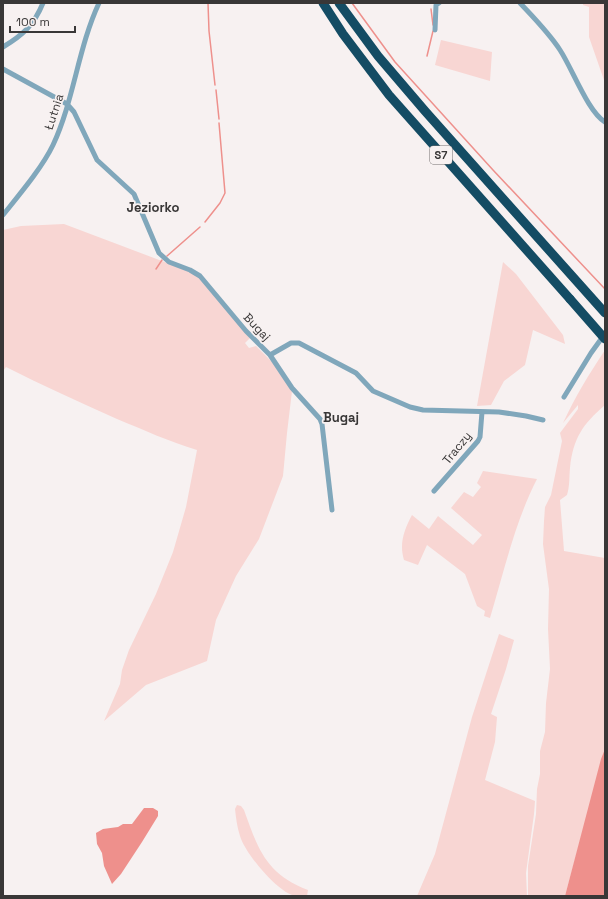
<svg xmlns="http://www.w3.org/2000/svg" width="608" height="899" viewBox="0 0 608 899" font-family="'Space Grotesk',sans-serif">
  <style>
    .green { fill: #f8d6d3 }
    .water { fill: #ee908c }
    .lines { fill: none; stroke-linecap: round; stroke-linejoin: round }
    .stream { stroke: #ee908c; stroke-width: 1.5 }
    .minor { stroke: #80a7bb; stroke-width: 5 }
    .motorway { stroke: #144c64; stroke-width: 9 }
    .motorway-bridge { stroke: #144c64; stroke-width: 9 }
    .labels { text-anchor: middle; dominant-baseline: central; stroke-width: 3.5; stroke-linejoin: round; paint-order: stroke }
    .shield { fill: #f7f1f1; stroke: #726f6f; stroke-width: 1 }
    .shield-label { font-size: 11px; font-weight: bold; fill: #393737 }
    .street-label { font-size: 12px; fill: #393737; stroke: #f7f1f1 }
    .neighbourhood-label { font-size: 13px; font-weight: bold; fill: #393737; stroke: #f7f1f1 }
  </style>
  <rect width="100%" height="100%" fill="#f7f1f1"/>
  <path class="green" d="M 583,3 L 605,3 L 605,83 L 589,37 L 589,7 L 583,5 Z
    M 441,40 L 492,52 L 490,81 L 435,65 Z
    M 64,224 L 191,272 L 199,277 L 250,338 L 245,343 L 249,348 L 256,346 L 275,365 L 292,391 L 287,433 L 283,476 L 259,539 L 236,576 L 216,620 L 207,661 L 146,685 L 104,721 L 120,684 L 122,670 L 129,650 L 156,594 L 173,552 L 186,507 L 197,450 C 170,442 144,430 117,419 C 80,402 43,386 6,367 L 3,371 L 3,230 L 21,226 Z
    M 503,262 L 516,274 L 563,335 L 565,344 L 533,330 L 525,365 L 504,381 L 491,405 L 477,406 Z
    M 605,350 L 605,405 C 583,424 573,438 570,468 C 569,478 570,485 567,495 L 560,500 L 564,551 L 605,558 L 605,749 L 565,896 L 528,896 L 528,866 L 536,814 L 537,789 L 540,774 L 540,751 L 545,732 L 546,703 L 550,669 L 548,629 L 549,589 L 543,544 L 544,521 L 545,507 L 551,495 L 562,441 L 560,433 L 578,409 L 578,405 L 563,423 C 575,397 589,374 605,350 Z
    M 483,471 L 537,479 C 515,522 504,571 490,618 L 484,616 L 485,611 L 477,606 L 465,574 L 427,545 L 418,565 L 404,560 C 399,544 404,530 412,515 L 429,529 L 438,516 L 473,545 L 482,535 L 451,508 L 464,492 L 473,497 L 481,487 L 477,483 Z
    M 499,634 L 514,640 L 506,669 L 491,714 L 497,717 L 495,742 L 485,780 L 535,801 L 534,814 L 526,873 L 527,896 L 417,896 L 435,854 L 472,717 Z
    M 237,805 L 241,806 L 244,810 C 258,849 266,874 308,890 L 307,896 C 303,896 296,897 292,895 C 275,889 245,853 240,836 C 237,827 236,818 235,809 Z"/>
  <path class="water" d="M 605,749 L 605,896 L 565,896 L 601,759 Z
    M 144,808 L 153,808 L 158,811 L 158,816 L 142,842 L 121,874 L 112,884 L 104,866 L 102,853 L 97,844 L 96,833 L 103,829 L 118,827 L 123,824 L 132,824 Z"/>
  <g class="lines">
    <path class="stream" d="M 208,3 L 209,31 L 215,85
      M 352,3 L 395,62 L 493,170 L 605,289
      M 431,9 L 433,25
      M 427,56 L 433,31
      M 216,90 L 219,119
      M 205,222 L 220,203 L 225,193 L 219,123
      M 167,256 L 200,227
      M 156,269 L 162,260"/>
    <path class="minor" d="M 520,3 C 534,18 549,33 560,50 C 572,68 588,112 605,122
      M 435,30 L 436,5 L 439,3
      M 3,47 C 23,35 34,25 43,3
      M 3,69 L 67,104 L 74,112 L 97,160 L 134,194 L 159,253 L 169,262 L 190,270 L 200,276 L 246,331 L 270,355 L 291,343 L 299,343 L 356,373 L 373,391 L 410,407 L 423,410 L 499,412 L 526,416 L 543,420
      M 3,215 C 19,195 42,168 53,145 C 74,100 78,48 99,3
      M 270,355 L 292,388 L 320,419 L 322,424 L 332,510
      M 564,397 L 591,353 L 604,335
      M 434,491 L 478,441 L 480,437 L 482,412"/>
    <path class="motorway" d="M 323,3 L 343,34 L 389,95 L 570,299
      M 339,3 L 378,56 L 425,111 L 605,313"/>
    <path class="motorway-bridge" d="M 570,299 L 605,339"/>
  </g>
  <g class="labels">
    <rect class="shield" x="430" y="146" width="22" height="18" rx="3"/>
    <g class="shield-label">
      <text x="441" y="155">S7</text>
    </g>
    <g class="street-label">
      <text transform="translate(54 112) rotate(-72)">Łutnia</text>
      <text transform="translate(257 327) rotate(47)">Bugaj</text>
      <text transform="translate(457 448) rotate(-51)">Traczy</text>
    </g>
    <g class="neighbourhood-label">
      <text x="153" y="207">Jeziorko</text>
      <text x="341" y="417">Bugaj</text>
    </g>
  </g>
  <rect width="608" height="899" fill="none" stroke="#393737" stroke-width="8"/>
  <path d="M10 26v6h65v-6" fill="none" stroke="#393737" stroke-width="2"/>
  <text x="16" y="26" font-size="12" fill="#393737" stroke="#f7f1f1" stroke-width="3" paint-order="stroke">100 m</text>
</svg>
